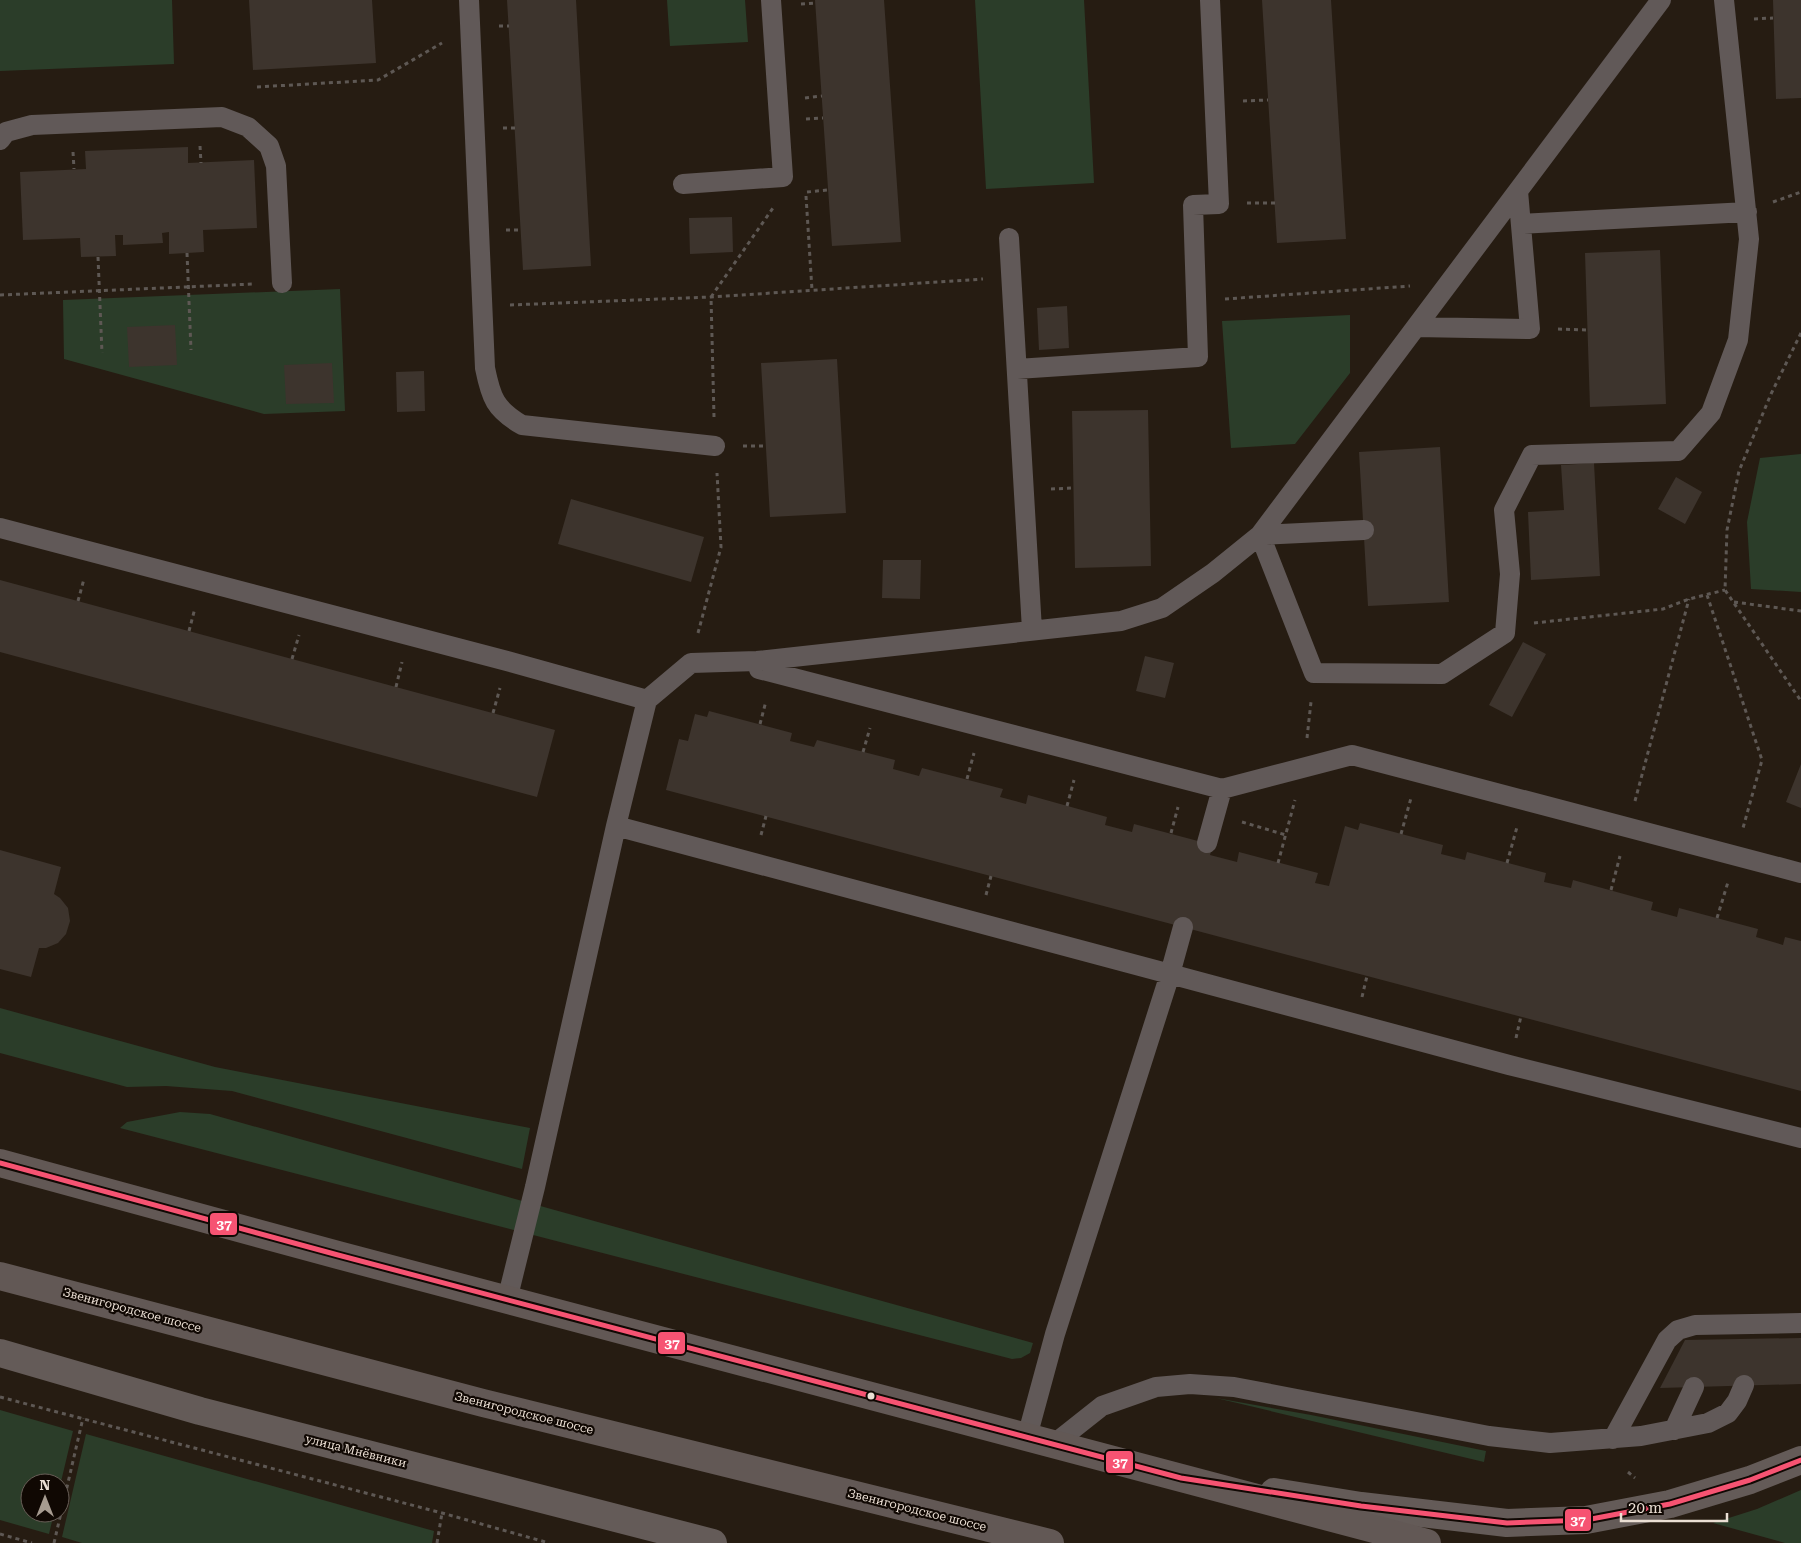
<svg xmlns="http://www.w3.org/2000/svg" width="1801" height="1543" viewBox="0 0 1801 1543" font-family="'Roboto Serif',serif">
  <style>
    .green { fill: #2b3d29 }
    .building { fill: #3d342d }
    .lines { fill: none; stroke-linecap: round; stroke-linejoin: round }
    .path { stroke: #5e5854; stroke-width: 3; stroke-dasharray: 4 4; stroke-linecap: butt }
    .service { stroke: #615958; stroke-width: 20 }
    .secondary { stroke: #645b58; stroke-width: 28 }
    .primary { stroke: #625855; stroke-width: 28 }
    .bus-1-casing { stroke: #100803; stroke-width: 9 }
    .bus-1 { stroke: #f65372; stroke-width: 5 }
    .bus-dot { fill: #ebdfd4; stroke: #100803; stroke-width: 2 }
    .labels { text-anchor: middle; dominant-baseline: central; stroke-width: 4.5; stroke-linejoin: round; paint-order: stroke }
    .street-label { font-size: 12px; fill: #ebdfd4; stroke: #100803 }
    .line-badge { stroke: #100803; stroke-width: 2 }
    .badge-label { font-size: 14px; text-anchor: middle; font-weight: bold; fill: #fff }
  </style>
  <rect width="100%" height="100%" fill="#261c12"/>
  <path class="green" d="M 0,0 L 172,0 L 174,64 L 0,71 Z
    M 667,0 L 745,0 L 748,42 L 670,46 Z
    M 975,0 L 1084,0 L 1094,183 L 986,189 Z
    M 340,289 L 345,411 L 264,414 L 64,359 L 63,300 Z
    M 1350,315 L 1350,373 L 1295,444 L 1231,448 L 1222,321 Z
    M 1801,454 L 1801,592 L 1751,589 L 1747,522 L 1760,458 Z
    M 0,1008 L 215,1067 L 530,1128 L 522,1169 L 232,1091 L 166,1086 L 127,1087 L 0,1053 Z
    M 180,1112 L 210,1114 L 242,1123 L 1033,1343 L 1030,1353 L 1021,1358 L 1012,1359 L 120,1128 L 127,1122 Z
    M 1216,1398 L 1311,1415 L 1486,1451 L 1484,1462 Z
    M 0,1410 L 73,1431 L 60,1486 L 60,1483 L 30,1483 L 30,1513 L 54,1513 L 49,1534 L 0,1520 Z
    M 86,1434 L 434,1531 L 432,1543 L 82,1543 L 62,1537 Z
    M 1801,1490 L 1801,1543 L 1785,1543 L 1713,1523 L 1757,1509 Z"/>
  <path class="building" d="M 249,0 L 372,0 L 376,63 L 253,70 Z
    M 507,0 L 576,0 L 591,266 L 523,270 Z
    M 815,0 L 884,0 L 901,242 L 832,246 Z
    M 1262,0 L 1331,0 L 1346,239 L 1277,243 Z
    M 1773,0 L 1801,0 L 1801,98 L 1776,99 Z
    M 188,147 L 188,163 L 254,160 L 257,228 L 203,230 L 204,252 L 187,253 L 169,254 L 169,232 L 162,233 L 163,243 L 123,245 L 123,235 L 115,235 L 116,256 L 81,257 L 80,238 L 23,240 L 20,172 L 86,169 L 85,151 Z
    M 732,217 L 733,252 L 690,254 L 689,218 Z
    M 1660,250 L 1666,404 L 1590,407 L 1585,253 Z
    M 1067,306 L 1069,348 L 1039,350 L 1037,308 Z
    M 175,325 L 177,365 L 129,367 L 127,327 Z
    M 837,359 L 846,513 L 770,517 L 761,363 Z
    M 332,363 L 334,403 L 286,404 L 284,365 Z
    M 424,371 L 425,411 L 397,412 L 396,372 Z
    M 1148,410 L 1151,566 L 1075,568 L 1072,411 Z
    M 1440,447 L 1449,602 L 1368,606 L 1359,452 Z
    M 1594,463 L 1600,576 L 1531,580 L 1528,512 L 1564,510 L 1561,465 Z
    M 1676,477 L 1702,492 L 1685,524 L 1658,509 Z
    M 571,499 L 704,537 L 691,582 L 558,544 Z
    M 883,560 L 921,560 L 920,599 L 882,598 Z
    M 0,580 L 555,730 L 537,797 L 0,652 Z
    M 1523,642 L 1546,654 L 1512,717 L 1489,705 Z
    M 1145,656 L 1174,663 L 1165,698 L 1136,691 Z
    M 709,711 L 792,733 L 790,741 L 814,747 L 817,740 L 895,760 L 893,769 L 919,776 L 922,768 L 1003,789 L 1000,797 L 1026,804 L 1028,795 L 1107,817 L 1105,825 L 1132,832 L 1134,824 L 1213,845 L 1210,855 L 1237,862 L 1239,852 L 1318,873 L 1315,883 L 1329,886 L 1345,826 L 1358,830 L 1360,823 L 1443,845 L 1441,854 L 1465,860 L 1467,852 L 1546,873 L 1544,882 L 1571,888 L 1573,880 L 1653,902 L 1651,910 L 1677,917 L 1679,908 L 1758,929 L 1756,937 L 1783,945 L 1785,937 L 1801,941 L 1801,1091 L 666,790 L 679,739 L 688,741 L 695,714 L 707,717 Z
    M 1801,764 L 1801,808 L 1786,802 Z
    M 0,850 L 61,867 L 54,894 L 60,898 L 68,908 L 70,921 L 66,934 L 58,943 L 46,948 L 39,948 L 31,977 L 0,969 Z
    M 1801,1338 L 1801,1384 L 1660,1388 L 1685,1340 Z"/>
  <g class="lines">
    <path class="path" d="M 801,4 L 815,3
      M 1754,19 L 1773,18
      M 499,26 L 509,26
      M 257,87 L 378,80 L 442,43
      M 805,98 L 822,96
      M 1243,101 L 1268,100
      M 806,119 L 823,118
      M 503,128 L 515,128
      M 200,146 L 201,163
      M 73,152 L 74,169
      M 807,192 L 828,190
      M 806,196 L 812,290
      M 1773,202 L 1801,192
      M 1247,203 L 1275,203
      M 506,230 L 521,230
      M 187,253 L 191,350
      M 98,257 L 102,353
      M 0,295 L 254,284
      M 1225,299 L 1410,286
      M 510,305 L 711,297 L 983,279
      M 1558,329 L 1588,330
      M 1801,333 L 1771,394 L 1739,471 L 1727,530 L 1725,590 L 1801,701
      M 714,417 L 711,297 L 773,208
      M 743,446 L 766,446
      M 1051,489 L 1073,488
      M 1707,595 L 1762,760 L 1743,828
      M 78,601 L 84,579
      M 1734,602 L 1801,611
      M 1534,623 L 1663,609 L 1689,599 L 1725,590
      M 189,631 L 195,608
      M 698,633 L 721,547 L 717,473
      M 292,659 L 299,635
      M 396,687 L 402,662
      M 493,713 L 500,688
      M 760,724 L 766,701
      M 1307,738 L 1311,702
      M 863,752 L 870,728
      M 967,779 L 974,753
      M 1635,801 L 1689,599
      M 1067,806 L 1074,780
      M 1242,822 L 1286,835
      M 1171,833 L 1178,807
      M 1401,834 L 1411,798
      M 761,835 L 766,816
      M 1278,863 L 1295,800
      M 1507,863 L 1517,827
      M 1611,890 L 1620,856
      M 986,895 L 991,876
      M 1717,918 L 1728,882
      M 1362,997 L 1367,976
      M 1516,1038 L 1521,1016
      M 0,1397 L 442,1513 L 549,1543
      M 1628,1472 L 1635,1478
      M 0,1534 L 32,1543
      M 54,1543 L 83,1418
      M 437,1543 L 442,1513"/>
    <path class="service" d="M 469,0 L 485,368 C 491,398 495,409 522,425 L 715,446
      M 0,140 L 6,132 L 32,125 L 222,117 L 248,127 L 269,146 L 276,166 L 282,283
      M 683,184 L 783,177 L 771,0
      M 1521,224 L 1747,212
      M 1009,238 L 1032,630
      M 1416,327 L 1530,329 L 1518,191
      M 1017,369 L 1198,357 L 1193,205 L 1219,204 L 1210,0
      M 0,528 L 507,661 L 647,700
      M 1364,530 L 1260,535 L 1314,673 L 1442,674 L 1505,633 L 1510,574 L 1504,510 L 1532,455 L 1678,451 L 1711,413 L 1738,340 L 1749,239 L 1724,0
      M 757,661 L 759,669 L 1222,789 L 1352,755 L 1801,873
      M 616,826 L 1170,974 L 1055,1334 L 1027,1437
      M 1207,843 L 1222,789
      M 1183,927 L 1170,974 L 1509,1065 L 1801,1138
      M 507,1300 L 535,1187 L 616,826 L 647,700 L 691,663 L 757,661 L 1121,621 L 1162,608 L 1213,573 L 1260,535 L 1661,0
      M 1674,1430 L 1694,1387
      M 1613,1439 L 1667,1340 L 1678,1330 L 1695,1325 L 1801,1323
      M 1054,1444 L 1102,1406 L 1156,1387 L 1190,1384 L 1234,1387 L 1489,1436 L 1550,1443 L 1641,1436 L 1708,1423 L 1728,1413 L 1737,1401 L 1744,1385"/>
    <path class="secondary" d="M 0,1353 L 200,1411 L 713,1543
      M 1274,1492 L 1361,1506 L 1507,1523 L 1586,1520 L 1670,1504 L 1750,1480 L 1801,1460"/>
    <path class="primary" d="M 0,1163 L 338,1255 L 1427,1543
      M 0,1276 L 483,1403 L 1050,1543"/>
    <g class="bus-1-casing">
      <path id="bus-1" d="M 0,1163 L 338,1255 L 1181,1478 L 1361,1506 L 1507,1523 L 1586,1520 L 1670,1504 L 1750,1480 L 1801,1460"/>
    </g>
    <use href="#bus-1" class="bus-1"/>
  </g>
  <circle class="bus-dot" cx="871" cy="1396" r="4.5"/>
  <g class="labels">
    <g class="street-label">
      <text transform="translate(132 1310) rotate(15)">Звенигородское шоссе</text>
      <text transform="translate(524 1413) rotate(14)">Звенигородское шоссе</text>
      <text transform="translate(356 1451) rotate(14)">улица Мнёвники</text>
      <text transform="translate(917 1510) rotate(14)">Звенигородское шоссе</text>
    </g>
  </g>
  <g class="line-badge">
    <rect x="209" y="1212" width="29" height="24" rx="5" fill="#f65372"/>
    <rect x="657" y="1331" width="29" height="24" rx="5" fill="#f65372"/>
    <rect x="1105" y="1450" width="29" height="24" rx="5" fill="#f65372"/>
    <rect x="1564" y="1508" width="28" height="24" rx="5" fill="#f65372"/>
  </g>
  <g class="badge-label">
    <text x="224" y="1229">37</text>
    <text x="672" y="1348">37</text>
    <text x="1120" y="1467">37</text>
    <text x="1578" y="1525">37</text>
  </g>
  <g transform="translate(45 1498)"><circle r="24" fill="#100803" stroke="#685e57"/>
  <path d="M0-4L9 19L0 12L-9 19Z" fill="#a69b90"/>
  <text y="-8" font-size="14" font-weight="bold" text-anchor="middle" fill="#ebdfd4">N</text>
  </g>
  <path d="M1621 1513v8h106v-8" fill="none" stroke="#ebdfd4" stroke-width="2.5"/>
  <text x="1628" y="1513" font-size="15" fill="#ebdfd4" stroke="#100803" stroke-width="4" paint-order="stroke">20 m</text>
</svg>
